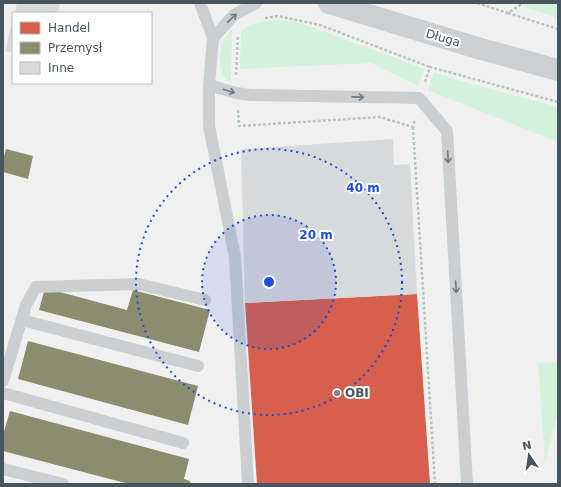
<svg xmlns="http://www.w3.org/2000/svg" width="561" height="487" viewBox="0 0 561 487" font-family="'DejaVu Sans',sans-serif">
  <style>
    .green { fill: #d3f1db }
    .shops { fill: #d6604d }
    .industry { fill: #8c8c6e }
    .building { fill: #d8d9da }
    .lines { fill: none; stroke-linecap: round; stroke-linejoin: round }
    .path { stroke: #b8c6c0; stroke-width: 2.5; stroke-dasharray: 3 2; stroke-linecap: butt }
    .lane { stroke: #cbcfd1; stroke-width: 12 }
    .secondary { stroke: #ccd0d2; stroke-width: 22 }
    .oneway { stroke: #6e7a80 }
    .ring { fill: none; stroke: #1d4ed8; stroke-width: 2; stroke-dasharray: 2 4 }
    .poi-dot { fill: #828b91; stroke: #fff; stroke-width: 1.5 }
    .labels { text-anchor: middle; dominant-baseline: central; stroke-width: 4; stroke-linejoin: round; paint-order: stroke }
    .street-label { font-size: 12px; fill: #46555e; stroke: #fff }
    .poi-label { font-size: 12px; font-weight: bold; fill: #46555e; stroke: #fff; text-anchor: start }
    .centre { fill: #1d4ed8; stroke: #fff; stroke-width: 2 }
    .ring-label { font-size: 12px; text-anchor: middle; font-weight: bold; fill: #1d4ed8; stroke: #fff; stroke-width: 4; stroke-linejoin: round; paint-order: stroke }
  </style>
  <rect width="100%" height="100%" fill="#f1f0f0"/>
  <path class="green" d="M 512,3 L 558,3 L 558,18 Z
    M 279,20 L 296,22 L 317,29 L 425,69 L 418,86 L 371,63 L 240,69 L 241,32 C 249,21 266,22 279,20 Z
    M 232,28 L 231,82 C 217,76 219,55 223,42 C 225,37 229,32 232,28 Z
    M 434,72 L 460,81 L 558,107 L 558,142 L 428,90 Z
    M 558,362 L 558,413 L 545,462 L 538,363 Z"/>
  <path class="shops" d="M 417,294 L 430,484 L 257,484 L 245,303 Z"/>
  <path class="industry" d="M 6,149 L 33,156 L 28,179 L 3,172 L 3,160 Z
    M 45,288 L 127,310 L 133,290 L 210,310 L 199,352 L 39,310 Z
    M 28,341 L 198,386 L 188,425 L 18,379 Z
    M 10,411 L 189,459 L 184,479 L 190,481 L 191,484 L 129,484 L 3,451 L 3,435 Z"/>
  <path class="building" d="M 17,3 L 60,3 L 58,13 L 15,13 Z
    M 12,22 L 13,22 L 13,53 L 5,51 Z
    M 393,139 L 394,165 L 410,164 L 417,294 L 245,303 L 241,149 Z"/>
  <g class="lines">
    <path class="path" d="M 477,3 L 508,13 L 523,3
      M 508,13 L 558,29
      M 265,18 L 278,16 L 320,25 L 430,67
      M 236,75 L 238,36
      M 425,82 L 430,67 L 558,102
      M 238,110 L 239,126 L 380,117 L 413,127 L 415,119
      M 413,127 L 435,484"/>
    <path class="lane" d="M 200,3 L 213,38 L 209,85 L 236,93 L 250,95 L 419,98 L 447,131 L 467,484
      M 213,38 L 234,15 L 256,3
      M 209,85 L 209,126 L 235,257 L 248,484
      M 22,320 L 198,366
      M 3,381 L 26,305 L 36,287 L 139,284 L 205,300
      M 3,393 L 183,443
      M 3,469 L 63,484"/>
    <path class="secondary" d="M 329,3 L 481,49 L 558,70"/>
  </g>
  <defs><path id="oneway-shaft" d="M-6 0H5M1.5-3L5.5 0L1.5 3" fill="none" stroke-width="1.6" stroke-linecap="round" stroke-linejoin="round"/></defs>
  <g class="oneway">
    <use href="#oneway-shaft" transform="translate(232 18) rotate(-43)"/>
    <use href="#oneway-shaft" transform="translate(229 91) rotate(17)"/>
    <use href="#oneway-shaft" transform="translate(358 97) rotate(1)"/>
    <use href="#oneway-shaft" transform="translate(448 157) rotate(87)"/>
    <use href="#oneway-shaft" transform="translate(456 287) rotate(87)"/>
  </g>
  <circle cx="269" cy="282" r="67" fill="#1d4ed8" fill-opacity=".12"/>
  <g class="ring">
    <circle cx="269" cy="282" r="67"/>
    <circle cx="269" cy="282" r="133"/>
  </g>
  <circle class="poi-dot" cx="337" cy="393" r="4"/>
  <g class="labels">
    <g class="street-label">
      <text transform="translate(443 38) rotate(16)">Długa</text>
    </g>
    <g class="poi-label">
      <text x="345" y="393">OBI</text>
    </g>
  </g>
  <circle cx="269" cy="282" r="6" class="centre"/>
  <g class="ring-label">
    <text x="363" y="192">40 m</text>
    <text x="316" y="239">20 m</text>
  </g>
  <rect width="561" height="487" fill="none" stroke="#46555e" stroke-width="8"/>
  <rect x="12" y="12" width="140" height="72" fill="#ffffff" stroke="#b5bbbf"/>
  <rect x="20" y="22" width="20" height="12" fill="#d6604d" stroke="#b5bbbf"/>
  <text x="48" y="32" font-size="12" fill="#46555e">Handel</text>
  <rect x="20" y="42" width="20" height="12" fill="#8c8c6e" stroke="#b5bbbf"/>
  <text x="48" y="52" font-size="12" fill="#46555e">Przemysł</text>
  <rect x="20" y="62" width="20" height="12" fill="#d8d9da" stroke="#b5bbbf"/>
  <text x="48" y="72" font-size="12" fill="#46555e">Inne</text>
  <g transform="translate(529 455) rotate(347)" stroke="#ffffff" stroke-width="3" paint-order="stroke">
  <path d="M0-3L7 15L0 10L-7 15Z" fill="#46555e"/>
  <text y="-6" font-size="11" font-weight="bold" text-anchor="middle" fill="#46555e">N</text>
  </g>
</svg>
